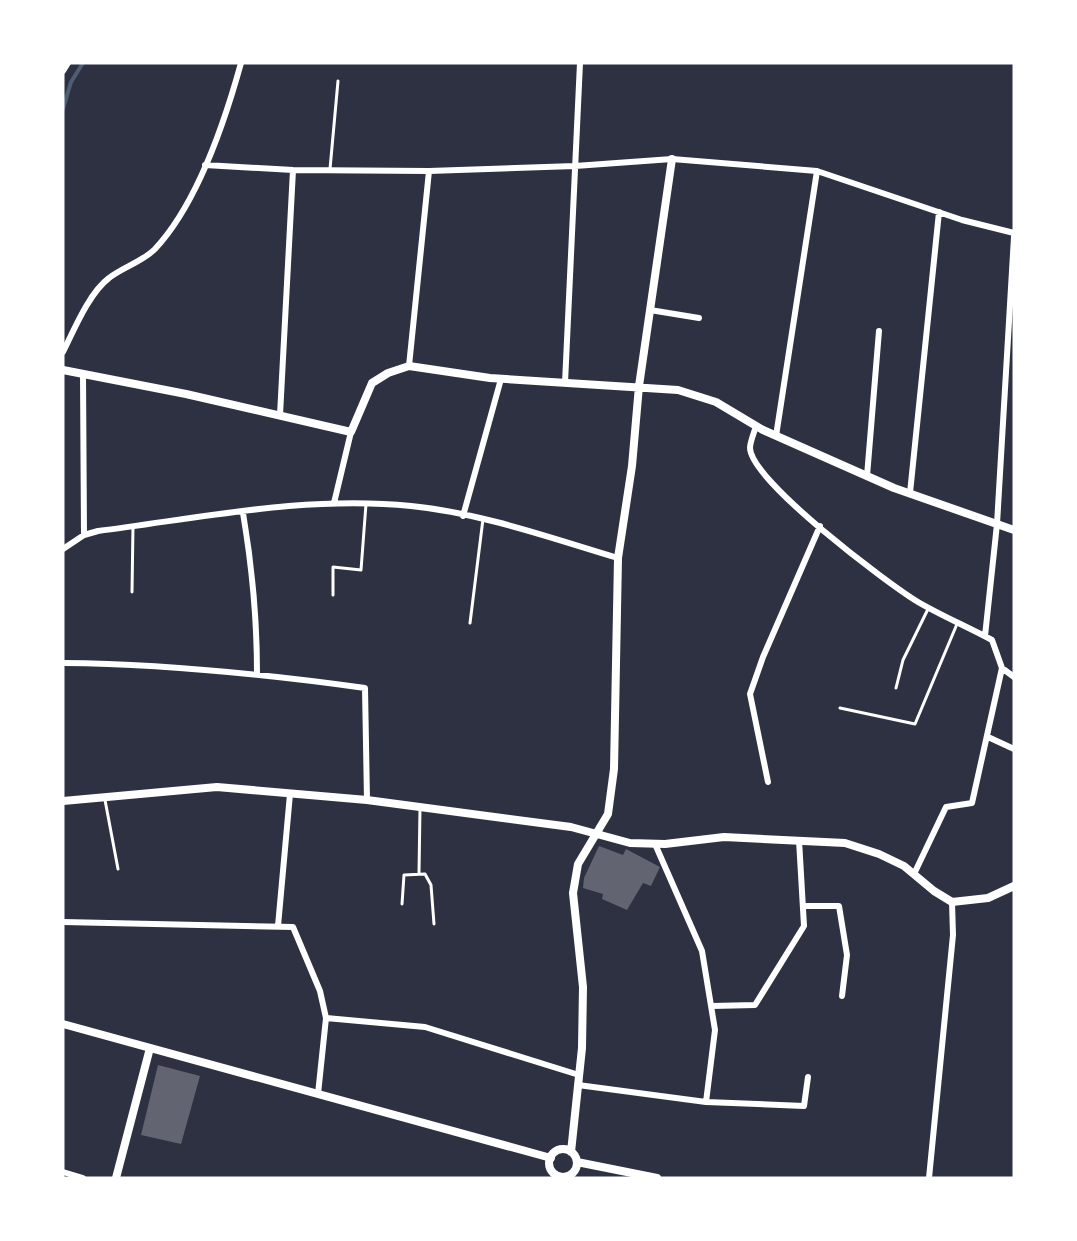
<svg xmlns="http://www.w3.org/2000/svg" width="1077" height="1241" viewBox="0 0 1077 1241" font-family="Lato,sans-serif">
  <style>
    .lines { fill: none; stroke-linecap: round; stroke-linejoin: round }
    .stream { stroke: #4f5d75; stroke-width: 4 }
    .building { fill: #626471 }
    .service { stroke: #fff; stroke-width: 3 }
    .minor { stroke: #fff; stroke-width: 6 }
    .tertiary { stroke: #fff; stroke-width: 8 }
  </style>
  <rect width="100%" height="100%" fill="#2d3142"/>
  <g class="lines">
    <path class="stream" d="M 63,109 L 71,82 L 83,63"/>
  </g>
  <path class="building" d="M 599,846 L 623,855 L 626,849 L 660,867 L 651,886 L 643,883 L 627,910 L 602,899 L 603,894 L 583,888 L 584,878 Z
    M 158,1065 L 200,1076 L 181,1144 L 141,1135 Z"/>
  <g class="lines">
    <path class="service" d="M 330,169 L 338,81
      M 132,592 L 133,526
      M 333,595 L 333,567 L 361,570 L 366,504
      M 470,623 L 483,519
      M 896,688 L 903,660 L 929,607
      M 840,708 L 915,724 L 957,624
      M 105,800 L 118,869
      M 419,873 L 420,808
      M 402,904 L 404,875 L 425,874 L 431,885 L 434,924"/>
    <path class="minor" d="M 63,71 L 68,63
      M 205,165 L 293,170 L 429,171 L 575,166 L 672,159 L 817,171 L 962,220 L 1014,233
      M 650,310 L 699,318
      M 63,352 C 74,330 89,293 109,278 C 123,267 142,262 155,249 C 197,204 225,121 241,63
      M 409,366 L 429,171
      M 83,374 L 84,535
      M 565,383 L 580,63
      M 280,415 L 293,170
      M 756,426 C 754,433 750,442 750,448 C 751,481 887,583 918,602 C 942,616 968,627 992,640 L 1002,668 L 1014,677
      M 776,436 L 817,171
      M 867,476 L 879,331
      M 910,493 L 939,212
      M 334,503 L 351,432
      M 243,513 C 252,566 257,618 257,673
      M 463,516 L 501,379
      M 63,549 L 84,535 L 98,531 C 201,518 307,495 411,506 C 481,513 551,538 618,558
      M 985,636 L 997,524 L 1014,237
      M 63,663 C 165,664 264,674 365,688 L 367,800
      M 988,737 L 1014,749
      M 768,782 L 750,694 L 763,657 L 820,526
      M 655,844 L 702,951 L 715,1030 L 706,1102
      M 914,874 L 946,807 L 972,803 L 1002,668
      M 805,906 L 839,906 L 847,955 L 842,996
      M 63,922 L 293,927 L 320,991 L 326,1018 L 318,1094
      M 278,926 L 290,794
      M 712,1006 L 755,1005 L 804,926 L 799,840
      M 326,1018 L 425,1027 L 579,1075
      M 578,1085 L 706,1102 L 804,1106 L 808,1077
      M 63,1172 L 83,1178
      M 929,1178 L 953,935 L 952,902"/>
    <path class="tertiary" d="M 63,370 L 186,394 L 351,432 L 372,383 L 388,373 L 409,366 L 490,378 L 678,390 L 716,402 L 763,430 L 894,488 L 1014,530
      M 63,801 L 217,787 L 367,800 L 571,827 L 630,843 L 665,844 L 724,837 L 845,843 L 879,854 L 904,866 L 934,891 L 952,902 L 988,898 L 1014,886
      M 63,1024 L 551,1158
      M549 1163a14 14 0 1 1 28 0a14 14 0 1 1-28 0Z
      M 571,1152 L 582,1048 L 583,987 L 573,893 L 578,864 L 608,814 L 614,769 L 618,558 L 632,466 L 639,386 L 672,159
      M 577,1162 L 657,1178
      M 116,1178 L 150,1048"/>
  </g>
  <rect width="1077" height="1241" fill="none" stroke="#ffffff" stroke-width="129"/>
</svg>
